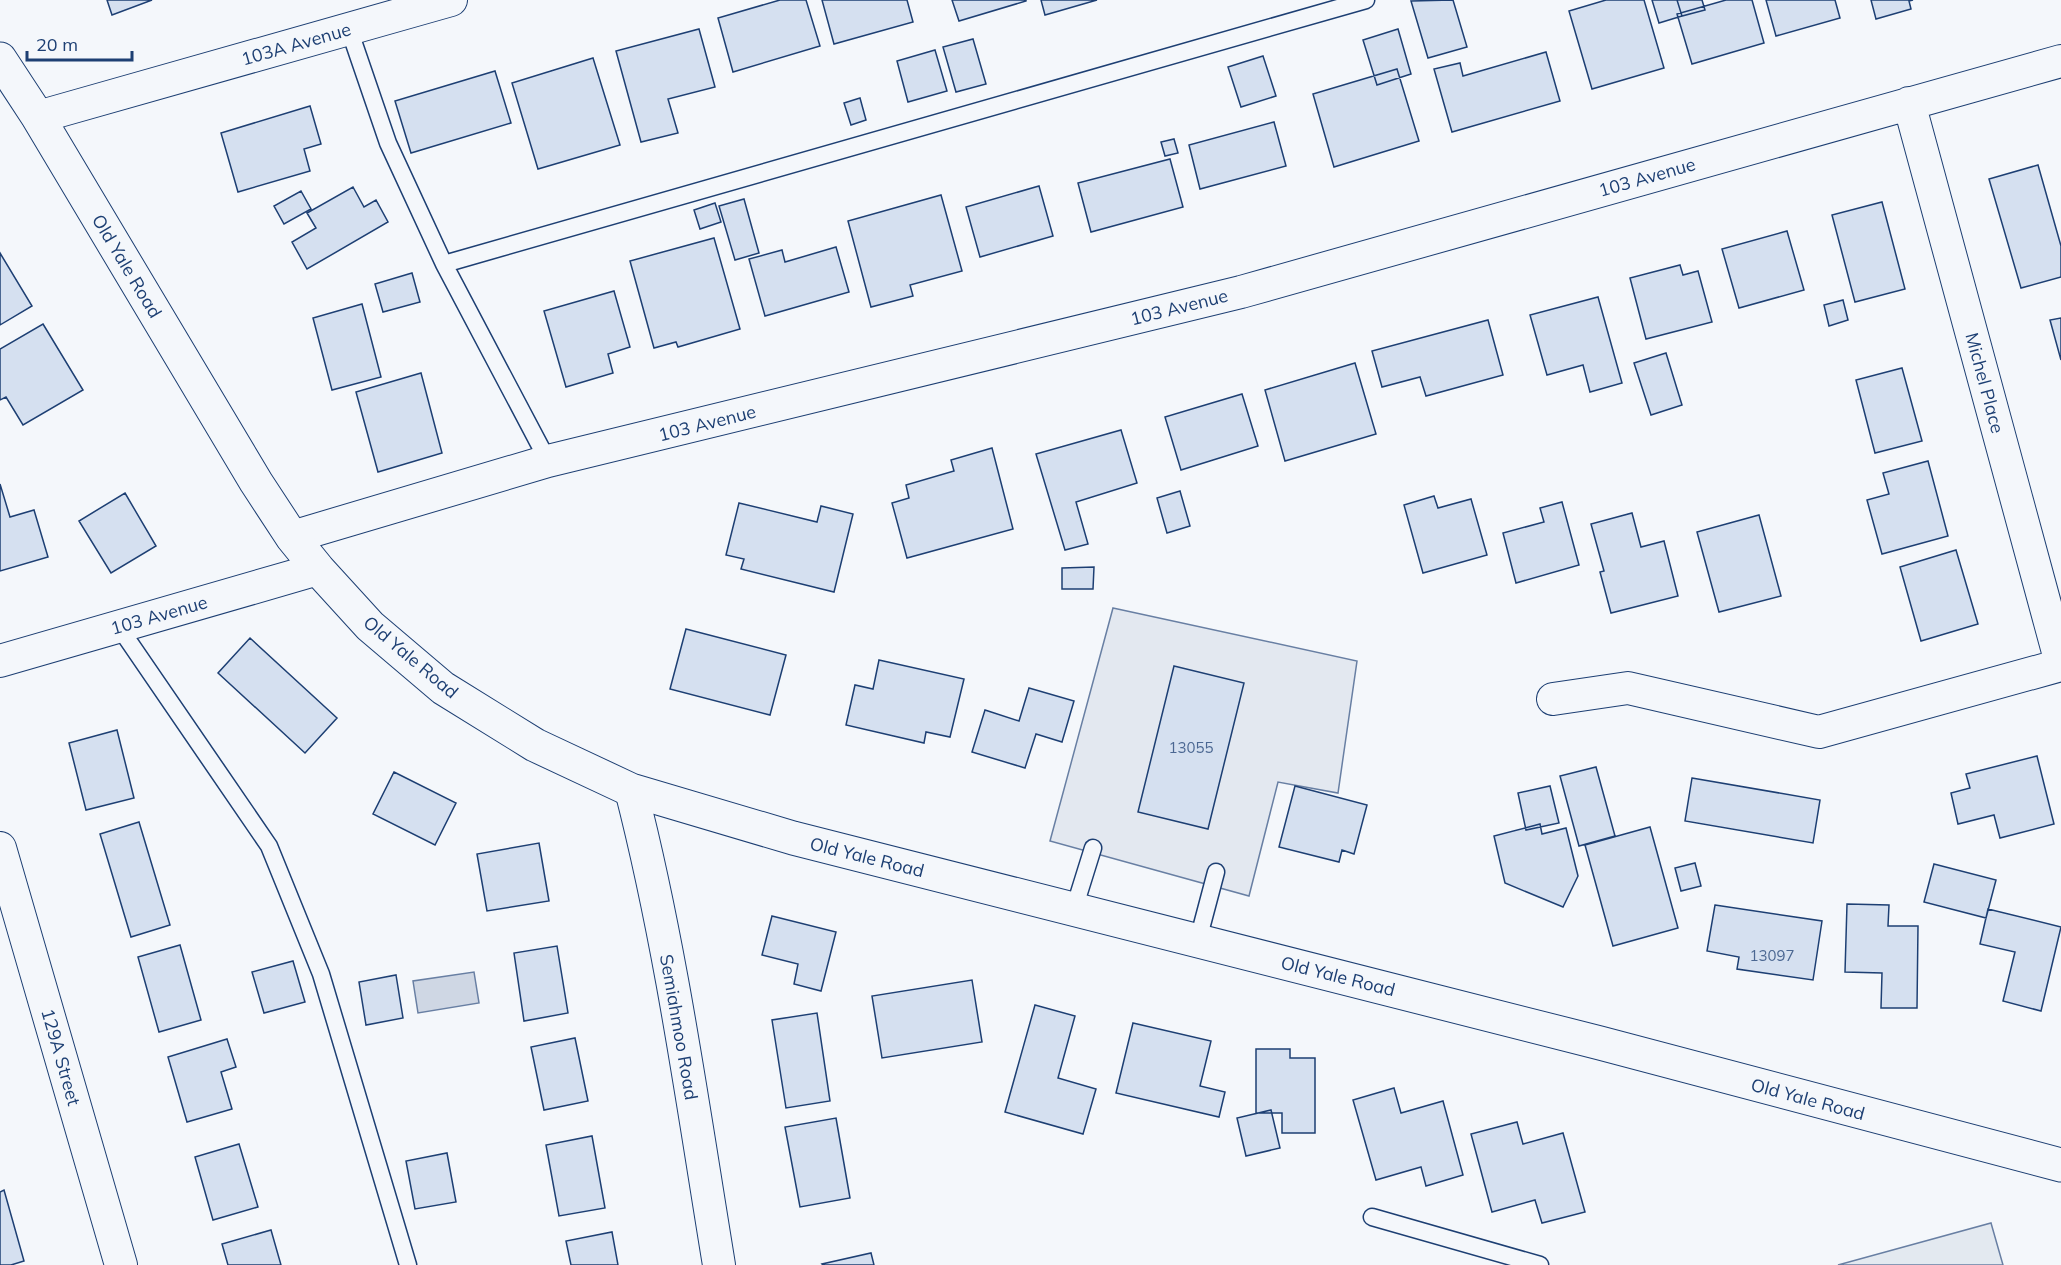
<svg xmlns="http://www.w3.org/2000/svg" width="2061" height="1265" viewBox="0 0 2061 1265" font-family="Mulish,sans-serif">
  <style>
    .green { fill: #e3e9f0; stroke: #687fa3; stroke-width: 1.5 }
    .parking { fill: #e3e8f0; stroke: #687fa3; stroke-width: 1.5 }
    .water { fill: #cfd7e4; stroke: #687fa3; stroke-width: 1.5 }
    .building { fill: #d5e0f0; stroke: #1d3f73; stroke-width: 1.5 }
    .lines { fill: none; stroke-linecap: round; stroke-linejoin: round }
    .service-casing { stroke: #1d3f73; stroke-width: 19 }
    .minor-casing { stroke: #1d3f73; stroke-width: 34 }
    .secondary-casing { stroke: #1d3f73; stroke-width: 35 }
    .service { stroke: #f4f7fb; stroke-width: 16 }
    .minor { stroke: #f4f7fb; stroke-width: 32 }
    .secondary { stroke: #f4f7fb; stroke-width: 33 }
    .labels { text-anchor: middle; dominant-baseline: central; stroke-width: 4.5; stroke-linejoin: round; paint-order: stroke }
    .number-label { font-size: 15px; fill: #4b6792 }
    .street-label { font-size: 18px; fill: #1d3f73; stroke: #f4f7fb }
  </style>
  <rect width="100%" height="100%" fill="#f4f7fb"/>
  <path class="green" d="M 1991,1223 L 2003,1265 L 1838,1265 Z"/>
  <path class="parking" d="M 1113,608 L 1357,661 L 1338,793 L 1278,782 L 1249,896 L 1050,841 Z"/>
  <path class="water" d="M 474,972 L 479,1003 L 418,1013 L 413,981 Z"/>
  <path class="building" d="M 107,0 L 152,0 L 112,15 Z
    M 780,0 L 806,0 L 820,46 L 733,72 L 718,18 Z
    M 822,0 L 907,0 L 913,22 L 834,44 Z
    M 952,0 L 1026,0 L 1026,1 L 959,21 Z
    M 1041,0 L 1097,0 L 1045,15 Z
    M 1453,0 L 1467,47 L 1428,58 L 1411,1 Z
    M 1606,0 L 1644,0 L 1664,68 L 1592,89 L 1569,11 Z
    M 1652,0 L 1677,0 L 1682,16 L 1659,23 Z
    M 1677,0 L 1702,0 L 1705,10 L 1682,16 Z
    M 1726,0 L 1752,0 L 1764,43 L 1692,64 L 1677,14 Z
    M 1766,0 L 1835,0 L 1840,18 L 1776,36 Z
    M 1871,0 L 1913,0 L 1909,1 L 1911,9 L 1876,19 Z
    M 699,29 L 715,87 L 668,99 L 678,133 L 641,142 L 616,51 Z
    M 1398,29 L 1411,74 L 1377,85 L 1363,40 Z
    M 973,39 L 986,84 L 956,92 L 943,47 Z
    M 935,50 L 947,91 L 908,102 L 897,61 Z
    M 1546,52 L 1560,101 L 1452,132 L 1434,69 L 1460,63 L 1463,76 Z
    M 1263,56 L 1276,96 L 1241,107 L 1228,67 Z
    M 593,58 L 620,145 L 538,169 L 512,83 Z
    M 1397,69 L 1419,141 L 1334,167 L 1313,94 Z
    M 495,71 L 511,123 L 411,153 L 395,101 Z
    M 860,98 L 866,120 L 851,125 L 844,103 Z
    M 310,106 L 321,144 L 304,149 L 310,171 L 238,192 L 221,133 Z
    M 1274,122 L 1286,166 L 1200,189 L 1189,145 Z
    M 1174,139 L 1178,153 L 1165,156 L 1161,142 Z
    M 1170,159 L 1183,207 L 1091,232 L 1078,183 Z
    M 2038,165 L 2061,246 L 2061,277 L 2021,288 L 1989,179 Z
    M 1039,186 L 1053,236 L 980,257 L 966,207 Z
    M 353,187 L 364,207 L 376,200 L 388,222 L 307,269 L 292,242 L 316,228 L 307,213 Z
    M 301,191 L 311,209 L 284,224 L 274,206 Z
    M 941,195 L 962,271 L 910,285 L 913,296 L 871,307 L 848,221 Z
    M 744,199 L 759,253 L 735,260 L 719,206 Z
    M 1882,202 L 1905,289 L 1855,302 L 1832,215 Z
    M 715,203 L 721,222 L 700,229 L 694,210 Z
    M 1787,231 L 1804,290 L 1739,308 L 1722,249 Z
    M 714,238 L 740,329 L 678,347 L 676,342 L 654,348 L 630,261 Z
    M 836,247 L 849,292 L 765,316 L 749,259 L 782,250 L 785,262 Z
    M 0,253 L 32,306 L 0,325 Z
    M 1680,265 L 1683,275 L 1698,271 L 1712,322 L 1646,339 L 1630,278 Z
    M 412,273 L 420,302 L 383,312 L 375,284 Z
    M 614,291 L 630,347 L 608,354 L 613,373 L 566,387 L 544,311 Z
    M 1598,297 L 1622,383 L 1590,392 L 1583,365 L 1547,375 L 1530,315 Z
    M 1843,300 L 1848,320 L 1829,326 L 1824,305 Z
    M 362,304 L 381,377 L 332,390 L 313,318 Z
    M 2061,318 L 2061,360 L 2050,320 Z
    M 1488,320 L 1503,375 L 1426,396 L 1420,377 L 1382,387 L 1372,351 Z
    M 43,324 L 83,390 L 23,425 L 6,397 L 0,400 L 0,349 Z
    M 1666,353 L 1682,405 L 1651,415 L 1634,363 Z
    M 1355,363 L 1376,434 L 1285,461 L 1265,390 Z
    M 1902,368 L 1922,441 L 1875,453 L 1856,380 Z
    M 421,373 L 442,453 L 378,472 L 356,392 Z
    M 1242,394 L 1258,446 L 1181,470 L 1165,417 Z
    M 1121,430 L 1137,483 L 1076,502 L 1088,544 L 1065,550 L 1036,454 Z
    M 992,448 L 1013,529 L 907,558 L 892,503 L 909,498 L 906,485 L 954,471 L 951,460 Z
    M 1928,461 L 1948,536 L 1882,554 L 1867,500 L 1889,494 L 1883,473 Z
    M 0,484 L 10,517 L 34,510 L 48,557 L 0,571 Z
    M 1180,491 L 1190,526 L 1167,533 L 1157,498 Z
    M 125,493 L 156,546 L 111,573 L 79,521 Z
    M 1434,496 L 1438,508 L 1471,499 L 1487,555 L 1423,573 L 1404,505 Z
    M 1562,502 L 1579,565 L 1516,583 L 1503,533 L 1544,522 L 1540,508 Z
    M 739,503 L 817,522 L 821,506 L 853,514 L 834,592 L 741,569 L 744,559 L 726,555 Z
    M 1632,513 L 1641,547 L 1664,541 L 1678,596 L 1611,613 L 1600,572 L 1604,571 L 1591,524 Z
    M 1759,515 L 1781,596 L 1719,612 L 1697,532 Z
    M 1956,550 L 1978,624 L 1921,641 L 1900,567 Z
    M 1094,567 L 1093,589 L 1062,589 L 1062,568 Z
    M 686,629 L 786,655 L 770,715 L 670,689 Z
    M 250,638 L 337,718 L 305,753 L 218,673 Z
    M 879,660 L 964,679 L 950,737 L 926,732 L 924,743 L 846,725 L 855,685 L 873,689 Z
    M 1174,666 L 1244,683 L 1208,829 L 1138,812 Z
    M 1029,688 L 1074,701 L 1062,742 L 1036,734 L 1025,768 L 972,752 L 985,710 L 1019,721 Z
    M 117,730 L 134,798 L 86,810 L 69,743 Z
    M 2037,756 L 2054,824 L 2000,838 L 1994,815 L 1958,824 L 1951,793 L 1970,788 L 1966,774 Z
    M 1596,767 L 1615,836 L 1579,846 L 1560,776 Z
    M 394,772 L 456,803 L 435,845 L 373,814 Z
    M 1692,778 L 1820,800 L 1813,843 L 1685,821 Z
    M 1295,786 L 1367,805 L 1354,854 L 1342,850 L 1339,862 L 1279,847 Z
    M 1550,786 L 1559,823 L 1526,830 L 1518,793 Z
    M 139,822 L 170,925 L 131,937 L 100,834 Z
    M 1540,824 L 1542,834 L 1566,828 L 1578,876 L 1563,907 L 1505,883 L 1494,836 Z
    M 1650,827 L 1678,928 L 1613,946 L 1585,845 Z
    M 539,843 L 549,901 L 487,911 L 477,854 Z
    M 1695,863 L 1701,886 L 1681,891 L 1675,868 Z
    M 1934,864 L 1996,880 L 1986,918 L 1924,902 Z
    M 1847,904 L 1889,905 L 1888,926 L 1918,926 L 1917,1008 L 1881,1008 L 1882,973 L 1845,972 Z
    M 1715,905 L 1822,921 L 1813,980 L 1737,969 L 1739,957 L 1707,951 Z
    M 1988,909 L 2061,927 L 2041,1011 L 2003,1001 L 2015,952 L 1980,944 Z
    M 772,916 L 836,932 L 821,991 L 794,984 L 798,964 L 762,955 Z
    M 180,945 L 201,1020 L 159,1032 L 138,957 Z
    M 557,946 L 568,1013 L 524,1021 L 514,953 Z
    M 293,961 L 305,1002 L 264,1013 L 252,972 Z
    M 396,975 L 403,1018 L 366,1025 L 359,982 Z
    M 972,980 L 982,1042 L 882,1058 L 872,996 Z
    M 1035,1005 L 1075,1016 L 1058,1078 L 1096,1089 L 1083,1134 L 1005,1112 Z
    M 817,1013 L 830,1101 L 786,1108 L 772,1020 Z
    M 1133,1023 L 1211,1041 L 1200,1086 L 1225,1092 L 1219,1117 L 1116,1093 Z
    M 575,1038 L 588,1101 L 544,1110 L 531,1047 Z
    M 227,1039 L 236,1067 L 221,1072 L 232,1109 L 187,1122 L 168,1057 Z
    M 1256,1049 L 1290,1049 L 1290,1058 L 1315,1058 L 1315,1133 L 1282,1133 L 1282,1113 L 1256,1113 Z
    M 1394,1088 L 1401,1113 L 1443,1101 L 1463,1175 L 1426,1186 L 1421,1167 L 1376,1180 L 1353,1100 Z
    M 1271,1110 L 1280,1148 L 1246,1156 L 1237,1118 Z
    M 836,1118 L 850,1198 L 800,1207 L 785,1127 Z
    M 1517,1122 L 1523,1144 L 1563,1133 L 1585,1212 L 1542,1223 L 1535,1200 L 1492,1212 L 1471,1134 Z
    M 592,1136 L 605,1208 L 559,1216 L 546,1145 Z
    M 239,1144 L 258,1207 L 213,1220 L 195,1157 Z
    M 447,1153 L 456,1202 L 415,1209 L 406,1161 Z
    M 4,1190 L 24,1261 L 11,1265 L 0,1265 L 0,1192 Z
    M 271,1230 L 281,1265 L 228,1265 L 222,1244 Z
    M 612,1232 L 618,1265 L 571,1265 L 566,1241 Z
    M 871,1253 L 874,1265 L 823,1265 L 822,1264 Z"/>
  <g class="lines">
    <g class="service-casing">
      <path id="service" d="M 349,29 L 388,143 L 444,264 L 548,461
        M 444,264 L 1366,0
        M 119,627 L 269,846 L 321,974 L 408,1265
        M 1074,909 L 1093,848
        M 1198,940 L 1216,872
        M 1372,1217 L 1540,1265"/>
    </g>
    <g class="minor-casing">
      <path id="minor" d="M 1909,103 L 2061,663
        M 38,117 L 451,0
        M 292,537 L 548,461 L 1241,292 L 2061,61
        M 0,661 L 318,569
        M 1553,699 L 1628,688 L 1819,732 L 2061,665
        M 631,790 C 671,946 693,1107 719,1265
        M 0,848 L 121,1265"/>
    </g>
    <g class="secondary-casing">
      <path id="secondary" d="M 0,59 L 38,117 L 256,482 L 292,537 L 318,569 L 370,626 L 443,688 L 535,745 L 631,790 L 793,838 L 1600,1043 L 2061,1165"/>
    </g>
    <use href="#service" class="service"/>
    <use href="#minor" class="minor"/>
    <use href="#secondary" class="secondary"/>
  </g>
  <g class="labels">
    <g class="number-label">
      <text x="1191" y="747">13055</text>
      <text x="1772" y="955">13097</text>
    </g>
    <g class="street-label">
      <text transform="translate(296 44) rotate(-16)">103A Avenue</text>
      <text transform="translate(1647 177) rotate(-16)">103 Avenue</text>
      <text transform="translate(127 266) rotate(59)">Old Yale Road</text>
      <text transform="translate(1179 307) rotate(-14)">103 Avenue</text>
      <text transform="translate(1985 383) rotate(75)">Michel Place</text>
      <text transform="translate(707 423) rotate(-14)">103 Avenue</text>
      <text transform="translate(159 615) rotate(-16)">103 Avenue</text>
      <text transform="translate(411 657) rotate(40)">Old Yale Road</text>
      <text transform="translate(867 857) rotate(14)">Old Yale Road</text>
      <text transform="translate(1338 976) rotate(14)">Old Yale Road</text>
      <text transform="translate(679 1027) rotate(80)">Semiahmoo Road</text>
      <text transform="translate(61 1057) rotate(74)">129A Street</text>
      <text transform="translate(1808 1099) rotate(15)">Old Yale Road</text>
    </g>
  </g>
  <path d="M27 51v9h105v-9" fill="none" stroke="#1d3f73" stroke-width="3"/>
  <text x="36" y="51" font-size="18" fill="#1d3f73" stroke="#f4f7fb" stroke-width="4.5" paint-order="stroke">20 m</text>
</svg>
